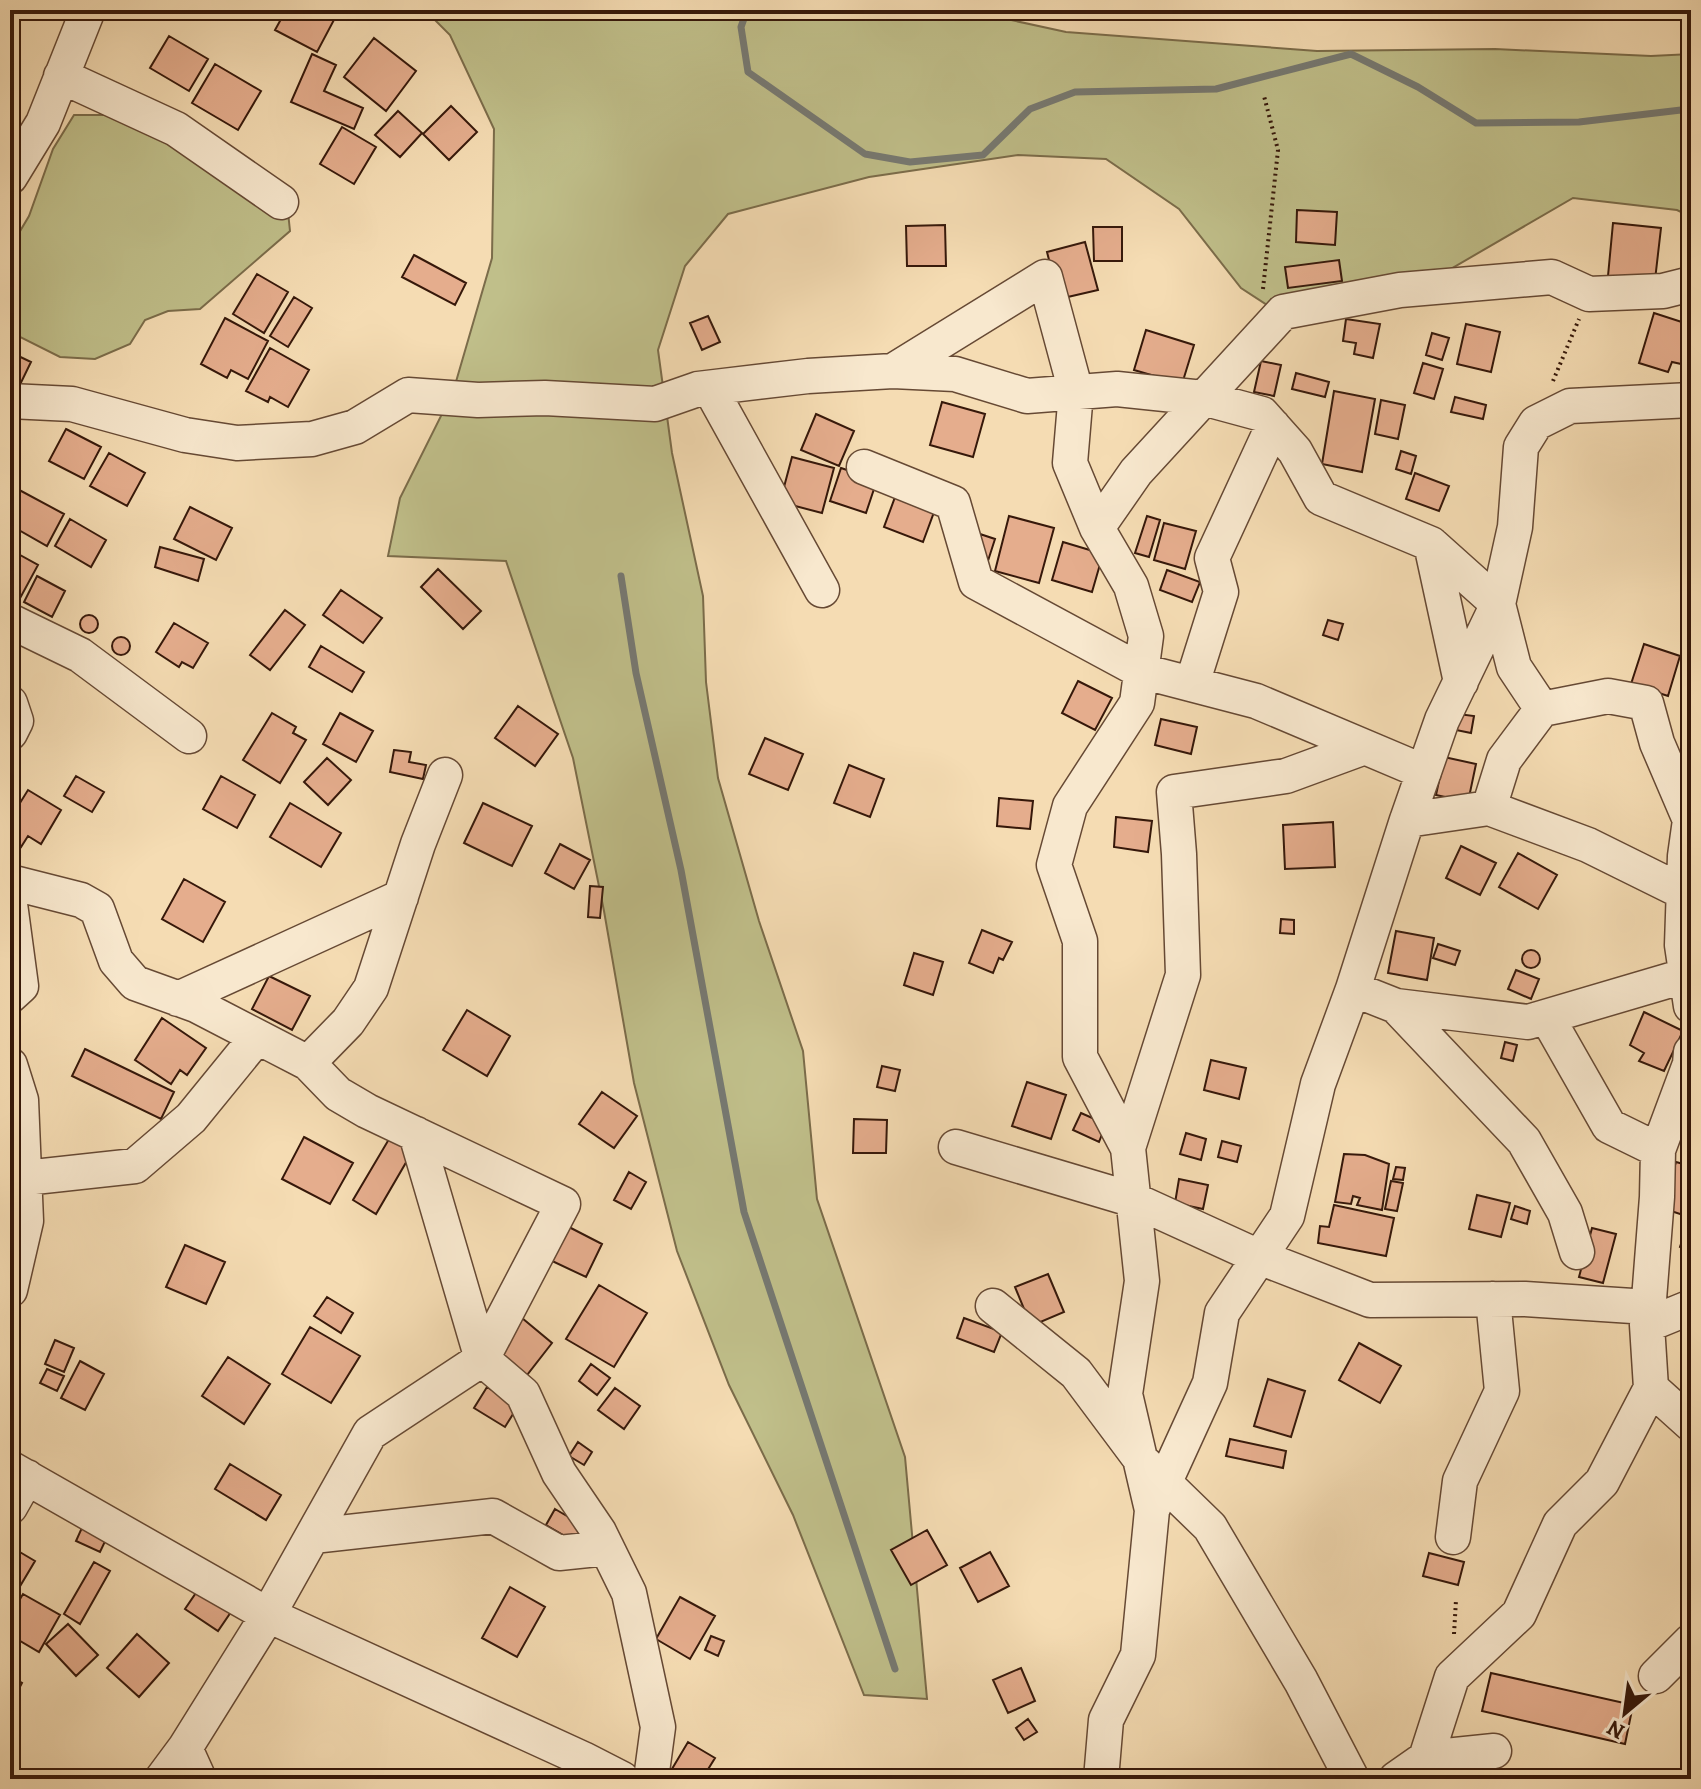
<svg xmlns="http://www.w3.org/2000/svg" width="1701" height="1789" viewBox="0 0 1701 1789" font-family="Alegreya,serif">
  <style>
    .green { fill: #c0bf8a; stroke: #7b6c4a; stroke-width: 2 }
    .lines { fill: none; stroke-linecap: round; stroke-linejoin: round }
    .stream { stroke: #767972; stroke-width: 7 }
    .building { fill: #e5ad8d; stroke: #36180a; stroke-width: 2 }
    .minor-casing { stroke: #664934; stroke-width: 37 }
    .path { stroke: #36180a; stroke-width: 4; stroke-dasharray: 2 4; stroke-linecap: butt }
    .minor { stroke: #f8e8ce; stroke-width: 34 }
  </style>
  <rect width="100%" height="100%" fill="#f5dcb3"/>
  <filter id="stains"><feTurbulence type="fractalNoise" baseFrequency=".0025" numOctaves="4"/><feColorMatrix values="0 0 0 0 .2 0 0 0 0 .09 0 0 0 0 .02 0 0 0 .5 -.17"/></filter>
  <radialGradient id="worn" r=".72"><stop offset=".6" stop-color="#630" stop-opacity="0"/><stop offset="1" stop-color="#630" stop-opacity=".3"/></radialGradient>
  <path class="green" d="M 425,10 L 965,10 L 1066,32 L 1317,51 L 1495,49 L 1651,56 L 1691,54 L 1691,217 L 1677,210 L 1573,198 L 1380,310 L 1293,322 L 1241,288 L 1179,209 L 1106,159 L 1018,155 L 869,177 L 728,214 L 685,266 L 658,350 L 672,453 L 703,596 L 706,682 L 718,778 L 759,921 L 803,1051 L 817,1199 L 905,1457 L 927,1699 L 864,1695 L 793,1515 L 729,1385 L 677,1251 L 634,1083 L 604,911 L 573,758 L 506,561 L 388,556 L 400,498 L 453,392 L 492,258 L 494,129 L 450,35 Z
    M 74,115 L 131,115 L 288,212 L 290,231 L 200,309 L 168,311 L 145,320 L 130,344 L 95,359 L 60,357 L 10,332 L 10,248 L 29,216 L 53,149 Z"/>
  <g class="lines">
    <path class="stream" d="M 747,10 L 741,27 L 748,72 L 865,154 L 910,162 L 983,155 L 1030,109 L 1075,92 L 1216,89 L 1351,54 L 1418,87 L 1476,123 L 1579,122 L 1681,110 L 1691,113
      M 621,576 L 636,673 L 681,870 L 744,1212 L 895,1669"/>
  </g>
  <path class="building" d="M 286,10 L 321,10 L 335,18 L 317,52 L 275,30 Z
    M 169,36 L 208,59 L 189,91 L 150,68 Z
    M 374,38 L 416,71 L 386,111 L 344,77 Z
    M 312,54 L 336,65 L 324,91 L 363,108 L 354,129 L 291,102 Z
    M 215,64 L 261,91 L 238,130 L 192,103 Z
    M 10,95 L 19,98 L 10,122 Z
    M 451,106 L 477,132 L 449,160 L 423,134 Z
    M 398,111 L 422,133 L 400,157 L 375,135 Z
    M 342,127 L 376,147 L 354,184 L 320,164 Z
    M 1297,210 L 1337,212 L 1335,245 L 1296,242 Z
    M 1613,223 L 1661,228 L 1655,280 L 1608,276 Z
    M 945,225 L 946,266 L 907,266 L 906,226 Z
    M 1093,227 L 1122,227 L 1122,261 L 1094,261 Z
    M 1085,242 L 1098,290 L 1059,299 L 1047,252 Z
    M 414,255 L 466,283 L 455,305 L 402,277 Z
    M 1339,260 L 1342,281 L 1288,288 L 1285,267 Z
    M 257,274 L 288,292 L 264,333 L 233,314 Z
    M 294,297 L 312,308 L 288,347 L 270,336 Z
    M 1654,313 L 1691,325 L 1690,366 L 1672,362 L 1668,372 L 1639,363 Z
    M 708,316 L 720,342 L 702,350 L 690,323 Z
    M 225,318 L 268,341 L 248,379 L 231,370 L 227,378 L 201,364 Z
    M 1346,319 L 1380,324 L 1373,358 L 1354,354 L 1356,343 L 1343,341 Z
    M 1466,324 L 1500,332 L 1491,372 L 1457,364 Z
    M 1146,330 L 1194,345 L 1182,384 L 1134,370 Z
    M 1432,333 L 1449,338 L 1442,360 L 1426,355 Z
    M 270,348 L 309,370 L 288,407 L 270,397 L 268,402 L 246,391 Z
    M 10,352 L 31,362 L 13,399 L 10,398 Z
    M 1261,361 L 1281,365 L 1274,396 L 1254,392 Z
    M 1423,363 L 1443,369 L 1434,399 L 1414,393 Z
    M 1296,373 L 1329,382 L 1325,397 L 1292,389 Z
    M 1334,391 L 1375,399 L 1362,472 L 1322,464 Z
    M 1455,397 L 1486,405 L 1483,419 L 1451,412 Z
    M 1381,400 L 1405,405 L 1398,439 L 1375,434 Z
    M 942,402 L 985,414 L 973,457 L 930,445 Z
    M 816,414 L 854,431 L 839,466 L 801,450 Z
    M 66,429 L 101,447 L 84,479 L 49,461 Z
    M 1401,451 L 1416,456 L 1411,474 L 1396,469 Z
    M 109,453 L 145,473 L 127,506 L 90,486 Z
    M 792,457 L 834,468 L 822,513 L 780,502 Z
    M 841,468 L 877,480 L 866,513 L 830,501 Z
    M 1415,473 L 1449,486 L 1439,511 L 1406,499 Z
    M 10,485 L 64,514 L 47,546 L 10,525 Z
    M 898,489 L 937,504 L 923,542 L 884,527 Z
    M 190,507 L 232,528 L 216,560 L 174,539 Z
    M 1009,516 L 1054,528 L 1039,583 L 995,571 Z
    M 1147,516 L 1160,520 L 1149,557 L 1135,553 Z
    M 70,519 L 106,540 L 91,567 L 55,546 Z
    M 1164,523 L 1196,531 L 1185,569 L 1154,560 Z
    M 980,534 L 995,539 L 986,567 Z
    M 1063,542 L 1103,554 L 1092,592 L 1052,580 Z
    M 160,547 L 204,559 L 198,581 L 155,567 Z
    M 11,550 L 38,565 L 18,602 L 10,598 Z
    M 438,569 L 481,611 L 463,629 L 421,587 Z
    M 1167,570 L 1200,582 L 1192,602 L 1160,590 Z
    M 37,576 L 65,591 L 52,617 L 24,602 Z
    M 341,590 L 382,618 L 363,643 L 323,615 Z
    M 285,610 L 305,625 L 270,670 L 250,655 Z
    M80 624a9 9 0 1 1 18 0a9 9 0 1 1-18 0Z
    M 1328,620 L 1343,624 L 1338,640 L 1323,635 Z
    M 174,623 L 208,643 L 193,668 L 182,662 L 179,667 L 156,652 Z
    M112 646a9 9 0 1 1 18 0a9 9 0 1 1-18 0Z
    M 1644,644 L 1680,656 L 1668,696 L 1631,684 Z
    M 321,646 L 364,672 L 352,692 L 309,667 Z
    M 1078,681 L 1112,698 L 1095,730 L 1062,713 Z
    M 518,706 L 558,734 L 535,766 L 495,738 Z
    M 272,713 L 296,727 L 293,733 L 306,740 L 280,783 L 243,760 Z
    M 340,713 L 373,731 L 356,762 L 323,744 Z
    M 1458,714 L 1474,716 L 1471,733 L 1456,730 Z
    M 1161,719 L 1197,727 L 1191,754 L 1155,745 Z
    M 765,738 L 803,754 L 788,790 L 749,774 Z
    M 394,750 L 411,752 L 409,762 L 426,765 L 423,779 L 390,772 Z
    M 1444,757 L 1476,764 L 1468,802 L 1436,795 Z
    M 327,758 L 351,780 L 328,805 L 304,782 Z
    M 849,765 L 884,779 L 870,817 L 834,803 Z
    M 76,776 L 104,792 L 92,812 L 64,796 Z
    M 221,776 L 255,795 L 237,828 L 203,809 Z
    M 28,790 L 61,810 L 41,844 L 28,836 L 21,847 L 10,840 L 10,819 Z
    M 999,798 L 1033,801 L 1030,829 L 997,826 Z
    M 290,803 L 341,833 L 321,867 L 270,837 Z
    M 483,803 L 532,826 L 512,866 L 464,843 Z
    M 1116,817 L 1152,821 L 1148,852 L 1114,847 Z
    M 1333,822 L 1335,867 L 1285,869 L 1283,825 Z
    M 560,844 L 590,860 L 574,889 L 545,873 Z
    M 1461,846 L 1496,863 L 1480,895 L 1446,878 Z
    M 1518,853 L 1557,875 L 1538,909 L 1499,887 Z
    M 184,879 L 225,902 L 203,942 L 162,919 Z
    M 590,886 L 603,887 L 600,918 L 588,917 Z
    M 1281,919 L 1294,920 L 1294,934 L 1280,933 Z
    M 982,930 L 1012,942 L 1003,960 L 999,958 L 993,973 L 969,963 Z
    M 1396,931 L 1434,938 L 1427,980 L 1388,973 Z
    M 1438,944 L 1460,951 L 1455,965 L 1433,958 Z
    M1522 959a9 9 0 1 1 18 0a9 9 0 1 1-18 0Z
    M 914,953 L 943,962 L 933,995 L 904,985 Z
    M 1516,970 L 1539,979 L 1531,999 L 1508,989 Z
    M 269,976 L 310,996 L 292,1030 L 252,1009 Z
    M 467,1010 L 510,1036 L 487,1076 L 443,1050 Z
    M 1644,1012 L 1683,1031 L 1664,1071 L 1639,1061 L 1644,1053 L 1630,1045 Z
    M 162,1018 L 206,1048 L 187,1075 L 180,1070 L 171,1084 L 135,1060 Z
    M 1505,1042 L 1517,1045 L 1513,1061 L 1501,1058 Z
    M 85,1049 L 174,1092 L 161,1119 L 72,1076 Z
    M 1211,1060 L 1246,1068 L 1239,1099 L 1204,1090 Z
    M 882,1066 L 900,1070 L 895,1091 L 877,1087 Z
    M 1027,1082 L 1066,1095 L 1051,1139 L 1012,1126 Z
    M 602,1092 L 637,1116 L 614,1148 L 579,1124 Z
    M 1081,1113 L 1106,1124 L 1099,1142 L 1073,1130 Z
    M 854,1119 L 887,1120 L 886,1153 L 853,1153 Z
    M 1186,1133 L 1206,1139 L 1201,1160 L 1180,1154 Z
    M 392,1134 L 415,1147 L 376,1214 L 353,1200 Z
    M 304,1137 L 353,1163 L 330,1204 L 282,1179 Z
    M 1222,1141 L 1241,1146 L 1237,1162 L 1218,1157 Z
    M 1344,1154 L 1365,1155 L 1389,1164 L 1382,1210 L 1357,1205 L 1360,1198 L 1353,1196 L 1351,1204 L 1335,1202 Z
    M 1676,1162 L 1691,1166 L 1689,1217 L 1662,1208 Z
    M 1396,1167 L 1405,1168 L 1403,1180 L 1393,1179 Z
    M 629,1172 L 646,1182 L 631,1209 L 614,1200 Z
    M 1179,1179 L 1208,1185 L 1203,1209 L 1175,1203 Z
    M 1391,1181 L 1403,1183 L 1397,1211 L 1385,1209 Z
    M 1477,1195 L 1510,1203 L 1501,1237 L 1469,1229 Z
    M 1334,1205 L 1394,1218 L 1386,1256 L 1318,1243 L 1320,1226 L 1329,1227 Z
    M 1515,1206 L 1530,1211 L 1527,1224 L 1511,1219 Z
    M 567,1226 L 602,1244 L 586,1277 L 550,1260 Z
    M 1592,1228 L 1616,1234 L 1603,1283 L 1579,1277 Z
    M 1685,1232 L 1691,1234 L 1691,1251 L 1680,1247 Z
    M 185,1245 L 225,1262 L 206,1304 L 166,1287 Z
    M 1048,1274 L 1064,1312 L 1031,1326 L 1015,1287 Z
    M 599,1285 L 647,1313 L 614,1367 L 566,1339 Z
    M 327,1297 L 353,1313 L 341,1333 L 314,1316 Z
    M 522,1318 L 552,1343 L 527,1375 L 496,1351 Z
    M 964,1318 L 1002,1332 L 994,1352 L 957,1338 Z
    M 310,1327 L 360,1356 L 331,1403 L 282,1374 Z
    M 55,1340 L 74,1348 L 64,1372 L 45,1364 Z
    M 1359,1343 L 1401,1366 L 1380,1403 L 1339,1380 Z
    M 228,1357 L 270,1384 L 244,1424 L 202,1396 Z
    M 80,1361 L 104,1374 L 85,1410 L 61,1398 Z
    M 591,1364 L 610,1378 L 597,1395 L 579,1381 Z
    M 47,1369 L 64,1376 L 57,1391 L 40,1383 Z
    M 1268,1379 L 1305,1391 L 1291,1437 L 1254,1426 Z
    M 487,1387 L 518,1406 L 505,1427 L 474,1408 Z
    M 615,1388 L 640,1406 L 624,1429 L 598,1410 Z
    M 1230,1439 L 1286,1451 L 1283,1468 L 1226,1456 Z
    M 578,1442 L 592,1452 L 584,1465 L 569,1456 Z
    M 230,1464 L 281,1495 L 266,1520 L 215,1489 Z
    M 555,1509 L 584,1526 L 575,1542 L 546,1525 Z
    M 85,1521 L 109,1533 L 100,1552 L 76,1541 Z
    M 927,1530 L 947,1565 L 911,1585 L 891,1550 Z
    M 13,1548 L 35,1561 L 13,1598 L 10,1597 L 10,1552 Z
    M 990,1552 L 1009,1586 L 978,1602 L 960,1568 Z
    M 1429,1553 L 1464,1562 L 1458,1585 L 1423,1576 Z
    M 94,1562 L 110,1571 L 80,1624 L 64,1614 Z
    M 200,1587 L 233,1609 L 218,1631 L 185,1609 Z
    M 510,1587 L 545,1607 L 517,1657 L 482,1638 Z
    M 23,1594 L 60,1615 L 39,1652 L 10,1635 L 10,1616 Z
    M 680,1597 L 715,1616 L 690,1659 L 656,1639 Z
    M 68,1624 L 98,1655 L 76,1676 L 46,1644 Z
    M 137,1634 L 169,1663 L 139,1697 L 107,1668 Z
    M 711,1636 L 724,1641 L 718,1656 L 705,1650 Z
    M 1021,1668 L 1035,1701 L 1008,1713 L 993,1680 Z
    M 1491,1673 L 1633,1705 L 1625,1744 L 1482,1711 Z
    M 10,1676 L 22,1683 L 10,1706 Z
    M 1028,1719 L 1037,1732 L 1024,1740 L 1016,1728 Z
    M 688,1742 L 715,1758 L 702,1779 L 666,1779 Z"/>
  <g class="lines">
    <g class="minor-casing">
      <path id="minor" d="M 61,76 L 176,129 L 281,202
        M 10,177 L 43,123 L 88,10
        M 893,371 L 1045,277 L 1076,392 L 1070,463 L 1097,528 L 1131,586 L 1146,636 L 1137,703 L 1070,806 L 1054,865 L 1080,941 L 1080,1057 L 1128,1148 L 1142,1281 L 1125,1394 L 1152,1510
        M 710,388 L 822,590
        M 10,401 L 72,404 L 185,435 L 237,443 L 312,439 L 355,427 L 408,395 L 478,400 L 545,398 L 655,404 L 698,389 L 808,376 L 893,371 L 955,374 L 1027,396 L 1117,389 L 1203,398 L 1262,414 L 1295,451 L 1321,498 L 1431,544 L 1498,604 L 1514,667 L 1542,709
        M 864,467 L 953,503 L 976,582 L 1141,671 L 1256,701 L 1424,772
        M 1097,528 L 1136,472 L 1283,312 L 1400,290 L 1552,277 L 1589,294 L 1663,291 L 1691,284
        M 1431,544 L 1461,682
        M 10,621 L 80,655 L 189,736
        M 1192,684 L 1221,592 L 1212,558 L 1273,426
        M 10,703 L 16,721 L 10,733
        M 1489,808 L 1588,845 L 1683,892 L 1691,899
        M 1407,820 L 1489,808 L 1504,760 L 1542,709 L 1608,696 L 1646,703 L 1657,743 L 1690,820 L 1685,856 L 1682,945 L 1691,1006
        M 10,882 L 81,900 L 97,909 L 116,961 L 135,983 L 196,1005 L 308,1063 L 338,1094 L 367,1111 L 563,1204 L 482,1359 L 370,1433 L 268,1615 L 185,1748 L 199,1779
        M 10,904 L 21,986 L 10,996
        M 1353,989 L 1396,1006 L 1528,1022 L 1691,974
        M 178,999 L 401,897
        M 1396,1006 L 1524,1141 L 1565,1213 L 1577,1252
        M 1547,1017 L 1609,1126 L 1658,1150
        M 308,1063 L 348,1022 L 371,988 L 418,844 L 445,775
        M 10,1065 L 21,1100 L 26,1221 L 10,1290
        M 416,1134 L 482,1359 L 523,1394 L 559,1473 L 599,1532 L 629,1593 L 658,1727 L 651,1779
        M 956,1147 L 1134,1200 L 1259,1257 L 1370,1300 L 1525,1299 L 1648,1307
        M 1128,1148 L 1183,975 L 1179,854 L 1174,792 L 1286,776 L 1365,747
        M 25,1178 L 135,1166 L 191,1118 L 257,1037
        M 993,1306 L 1076,1373 L 1141,1460 L 1210,1527 L 1301,1681 L 1352,1779
        M 1647,1325 L 1691,1307
        M 1651,1388 L 1691,1424
        M 10,1468 L 268,1615 L 583,1759 L 622,1779
        M 10,1507 L 27,1477
        M 313,1536 L 493,1516 L 559,1553 L 607,1548
        M 1453,1537 L 1460,1481 L 1502,1391 L 1493,1299
        M 1656,1676 L 1691,1641
        M 1426,1758 L 1452,1677 L 1519,1614 L 1560,1524 L 1602,1482 L 1651,1388 L 1647,1325 L 1657,1197 L 1658,1150 L 1690,1064 L 1691,1052
        M 162,1779 L 185,1748
        M 1101,1779 L 1106,1720 L 1138,1655 L 1152,1510 L 1210,1383 L 1222,1313 L 1287,1216 L 1318,1084 L 1353,989 L 1407,820 L 1442,720 L 1498,604 L 1515,527 L 1521,447 L 1536,423 L 1570,406 L 1691,400
        M 1396,1779 L 1426,1758 L 1494,1751"/>
    </g>
    <path class="path" d="M 1263,289 L 1278,150 L 1264,96
      M 1553,381 L 1579,319
      M 1454,1634 L 1456,1600"/>
    <use href="#minor" class="minor"/>
  </g>
  <rect width="1701" height="1789" fill="none" stroke="#f5dcb3" stroke-width="40"/>
  <rect x="12" y="12" width="1677" height="1765" fill="none" stroke="#36180a" stroke-width="4"/>
  <rect x="20" y="20" width="1661" height="1749" fill="none" stroke="#36180a" stroke-width="2"/>
  <g transform="translate(1625 1713) rotate(209)" stroke="#f8e8ce" stroke-width="6" paint-order="stroke">
  <path d="M0-6L14 30L0 20L-14 30Z" fill="#36180a"/>
  <text y="-12" font-size="22" font-weight="bold" text-anchor="middle" fill="#36180a">N</text>
  </g>
  <rect width="100%" height="100%" filter="url(#stains)"/>
  <rect width="100%" height="100%" fill="url(#worn)"/>
</svg>
